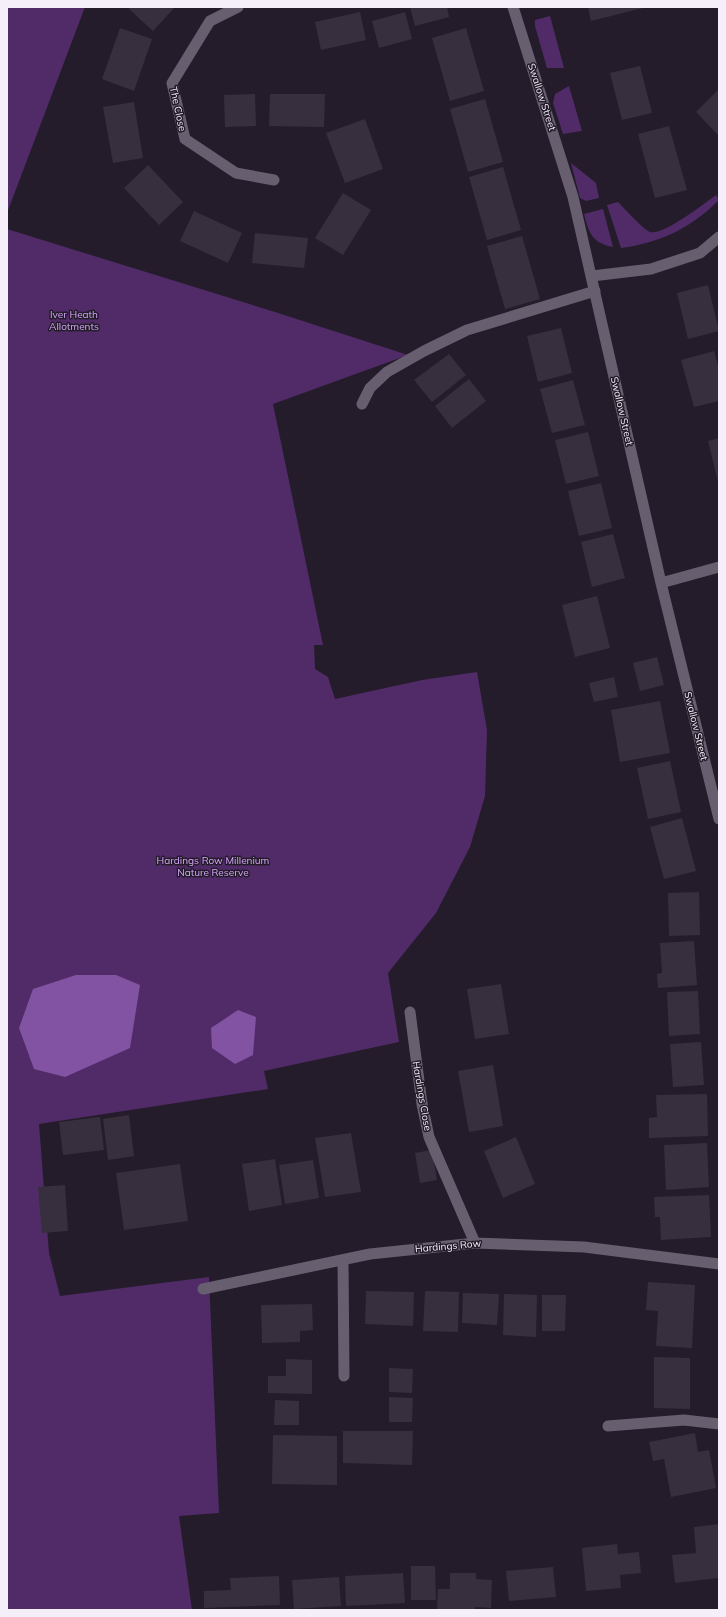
<svg xmlns="http://www.w3.org/2000/svg" width="726" height="1617" viewBox="0 0 726 1617" font-family="Mulish,sans-serif">
  <style>
    .green { fill: #502b68 }
    .water { fill: #8253a2 }
    .building { fill: #372f3d }
    .lines { fill: none; stroke-linecap: round; stroke-linejoin: round }
    .service { stroke: #675e6f; stroke-width: 11 }
    .minor { stroke: #675e6f; stroke-width: 11 }
    .labels { text-anchor: middle; dominant-baseline: central; stroke-width: 3; stroke-linejoin: round; paint-order: stroke }
    .street-label { font-size: 10px; fill: #f4eff8; stroke: #241c2a }
    .park-label { font-size: 10px; fill: #d9a8fd; stroke: #241c2a }
  </style>
  <rect width="100%" height="100%" fill="#241c2a"/>
  <path class="green" d="M 7,7 L 85,7 L 7,213 Z
    M 550,16 L 564,68 L 547,68 L 535,26 L 535,20 Z
    M 569,86 L 582,131 L 563,134 L 553,103 L 555,94 Z
    M 571,163 L 596,183 L 599,198 L 586,201 L 580,198 Z
    M 716,195 L 719,200 C 691,228 660,243 621,248 L 607,205 L 618,202 C 624,208 643,229 650,232 C 663,236 705,203 716,195 Z
    M 603,209 L 613,247 C 592,243 589,233 584,214 Z
    M 7,229 L 275,312 L 408,355 L 273,404 L 323,645 L 314,645 L 315,669 L 328,677 L 335,699 L 422,680 L 477,672 L 487,730 L 485,796 L 470,847 L 436,913 L 388,973 L 399,1042 L 264,1071 L 268,1089 L 39,1124 L 49,1253 L 60,1296 L 209,1277 L 219,1513 L 179,1516 L 192,1610 L 7,1610 Z"/>
  <path class="water" d="M 76,975 L 116,975 L 140,985 L 130,1048 L 65,1077 L 34,1069 L 19,1028 L 33,989 Z
    M 238,1010 L 256,1017 L 253,1055 L 235,1064 L 212,1048 L 211,1028 Z"/>
  <path class="building" d="M 130,7 L 175,7 L 153,31 L 129,9 Z
    M 410,7 L 447,7 L 449,17 L 415,26 Z
    M 588,7 L 642,7 L 643,8 L 591,21 Z
    M 360,12 L 366,40 L 321,50 L 315,22 Z
    M 405,12 L 412,39 L 379,48 L 372,21 Z
    M 120,28 L 152,39 L 134,91 L 102,79 Z
    M 466,28 L 484,91 L 450,101 L 432,38 Z
    M 640,66 L 652,113 L 622,120 L 610,73 Z
    M 719,89 L 719,136 L 696,112 Z
    M 255,94 L 256,126 L 225,127 L 224,95 Z
    M 270,94 L 325,94 L 324,127 L 269,126 Z
    M 485,99 L 503,162 L 468,172 L 450,109 Z
    M 134,102 L 143,158 L 113,163 L 103,107 Z
    M 365,119 L 383,169 L 345,183 L 326,133 Z
    M 669,126 L 687,190 L 655,198 L 638,134 Z
    M 148,165 L 183,202 L 159,225 L 124,188 Z
    M 503,167 L 521,230 L 487,240 L 469,177 Z
    M 343,193 L 371,210 L 343,255 L 315,238 Z
    M 194,211 L 242,233 L 228,263 L 180,241 Z
    M 255,233 L 308,238 L 304,268 L 252,263 Z
    M 522,236 L 540,299 L 505,309 L 487,246 Z
    M 708,285 L 719,331 L 688,339 L 677,293 Z
    M 561,328 L 572,373 L 538,382 L 527,336 Z
    M 714,351 L 719,369 L 719,401 L 694,407 L 681,360 Z
    M 449,354 L 466,375 L 432,402 L 414,380 Z
    M 469,379 L 486,401 L 452,428 L 435,406 Z
    M 573,380 L 585,425 L 552,433 L 540,389 Z
    M 588,432 L 599,476 L 566,484 L 555,440 Z
    M 719,438 L 719,482 L 718,482 L 708,441 Z
    M 601,483 L 612,528 L 579,536 L 568,491 Z
    M 613,534 L 625,578 L 592,587 L 581,542 Z
    M 597,596 L 610,648 L 575,657 L 562,605 Z
    M 657,657 L 664,685 L 640,691 L 633,663 Z
    M 614,677 L 618,697 L 594,702 L 589,683 Z
    M 660,701 L 670,753 L 620,762 L 611,710 Z
    M 670,761 L 681,812 L 648,819 L 637,768 Z
    M 682,818 L 696,871 L 664,879 L 650,827 Z
    M 699,892 L 700,935 L 669,936 L 668,893 Z
    M 694,941 L 697,985 L 658,988 L 657,974 L 662,973 L 660,943 Z
    M 501,984 L 509,1034 L 475,1039 L 467,989 Z
    M 698,991 L 700,1034 L 669,1036 L 667,992 Z
    M 701,1042 L 704,1085 L 673,1087 L 670,1044 Z
    M 493,1065 L 503,1126 L 469,1132 L 458,1071 Z
    M 707,1094 L 708,1136 L 649,1138 L 649,1118 L 657,1117 L 656,1095 Z
    M 129,1115 L 134,1156 L 108,1160 L 103,1119 Z
    M 100,1117 L 104,1150 L 63,1155 L 59,1122 Z
    M 351,1133 L 361,1192 L 325,1197 L 315,1138 Z
    M 516,1137 L 535,1184 L 503,1198 L 484,1151 Z
    M 707,1143 L 709,1187 L 666,1190 L 664,1145 Z
    M 432,1150 L 437,1180 L 420,1183 L 415,1153 Z
    M 275,1159 L 282,1205 L 249,1211 L 242,1164 Z
    M 313,1160 L 319,1198 L 285,1204 L 279,1165 Z
    M 180,1164 L 188,1221 L 124,1230 L 116,1173 Z
    M 65,1185 L 68,1231 L 42,1233 L 38,1187 Z
    M 709,1195 L 711,1237 L 661,1240 L 660,1217 L 655,1217 L 654,1197 Z
    M 648,1282 L 695,1285 L 692,1348 L 656,1346 L 658,1311 L 646,1310 Z
    M 366,1291 L 414,1292 L 413,1326 L 365,1324 Z
    M 425,1291 L 459,1292 L 458,1332 L 423,1331 Z
    M 463,1293 L 499,1294 L 497,1325 L 462,1323 Z
    M 504,1294 L 537,1295 L 536,1337 L 503,1335 Z
    M 542,1295 L 566,1295 L 565,1331 L 542,1331 Z
    M 312,1304 L 313,1330 L 300,1331 L 300,1342 L 262,1343 L 261,1305 Z
    M 654,1357 L 690,1358 L 690,1409 L 654,1408 Z
    M 286,1359 L 312,1360 L 312,1394 L 268,1393 L 268,1376 L 286,1376 Z
    M 389,1368 L 413,1369 L 412,1393 L 389,1392 Z
    M 389,1397 L 413,1398 L 412,1422 L 389,1422 Z
    M 275,1400 L 299,1401 L 299,1425 L 274,1425 Z
    M 343,1431 L 413,1431 L 412,1465 L 343,1463 Z
    M 695,1433 L 698,1452 L 709,1450 L 716,1488 L 671,1497 L 664,1459 L 653,1461 L 649,1442 Z
    M 273,1435 L 337,1436 L 337,1485 L 272,1484 Z
    M 719,1524 L 719,1578 L 675,1583 L 672,1555 L 696,1553 L 694,1527 Z
    M 617,1544 L 618,1554 L 639,1552 L 641,1573 L 620,1575 L 621,1588 L 586,1591 L 582,1548 Z
    M 411,1566 L 435,1566 L 436,1600 L 411,1600 Z
    M 553,1567 L 556,1597 L 509,1601 L 506,1571 Z
    M 403,1573 L 405,1603 L 346,1606 L 345,1576 Z
    M 450,1573 L 476,1573 L 476,1579 L 492,1580 L 491,1608 L 475,1607 L 475,1610 L 437,1610 L 438,1589 L 450,1589 Z
    M 279,1576 L 280,1605 L 204,1608 L 204,1591 L 231,1590 L 230,1578 Z
    M 339,1577 L 341,1606 L 294,1609 L 292,1580 Z"/>
  <g class="lines">
    <path class="service" d="M 362,404 L 370,388 L 387,372 L 424,351 L 467,330 L 595,291
      M 608,1426 L 684,1420 L 719,1424"/>
    <path class="minor" d="M 238,7 L 210,21 L 172,83 L 185,139 L 236,173 L 274,180
      M 513,7 L 573,197 L 661,583 L 719,819
      M 592,276 L 651,269 L 700,253 L 719,237
      M 661,583 L 719,567
      M 410,1012 L 422,1104 L 429,1137 L 475,1243
      M 343,1260 L 344,1376
      M 203,1289 L 370,1254 L 475,1243 L 584,1247 L 719,1264"/>
  </g>
  <g class="labels">
    <g class="street-label">
      <text transform="translate(542 97) rotate(72)">Swallow Street</text>
      <text transform="translate(178 109) rotate(78)">The Close</text>
      <text transform="translate(622 411) rotate(77)">Swallow Street</text>
      <text transform="translate(696 726) rotate(76)">Swallow Street</text>
      <text transform="translate(422 1096) rotate(80)">Hardings Close</text>
      <text transform="translate(448 1246) rotate(-5)">Hardings Row</text>
    </g>
    <g class="park-label">
      <text x="74" y="314">Iver Heath<tspan x="74" dy="12">Allotments</tspan></text>
      <text x="213" y="860">Hardings Row Millenium<tspan x="213" dy="12">Nature Reserve</tspan></text>
    </g>
  </g>
  <rect width="726" height="1617" fill="none" stroke="#f4eff8" stroke-width="16"/>
</svg>
